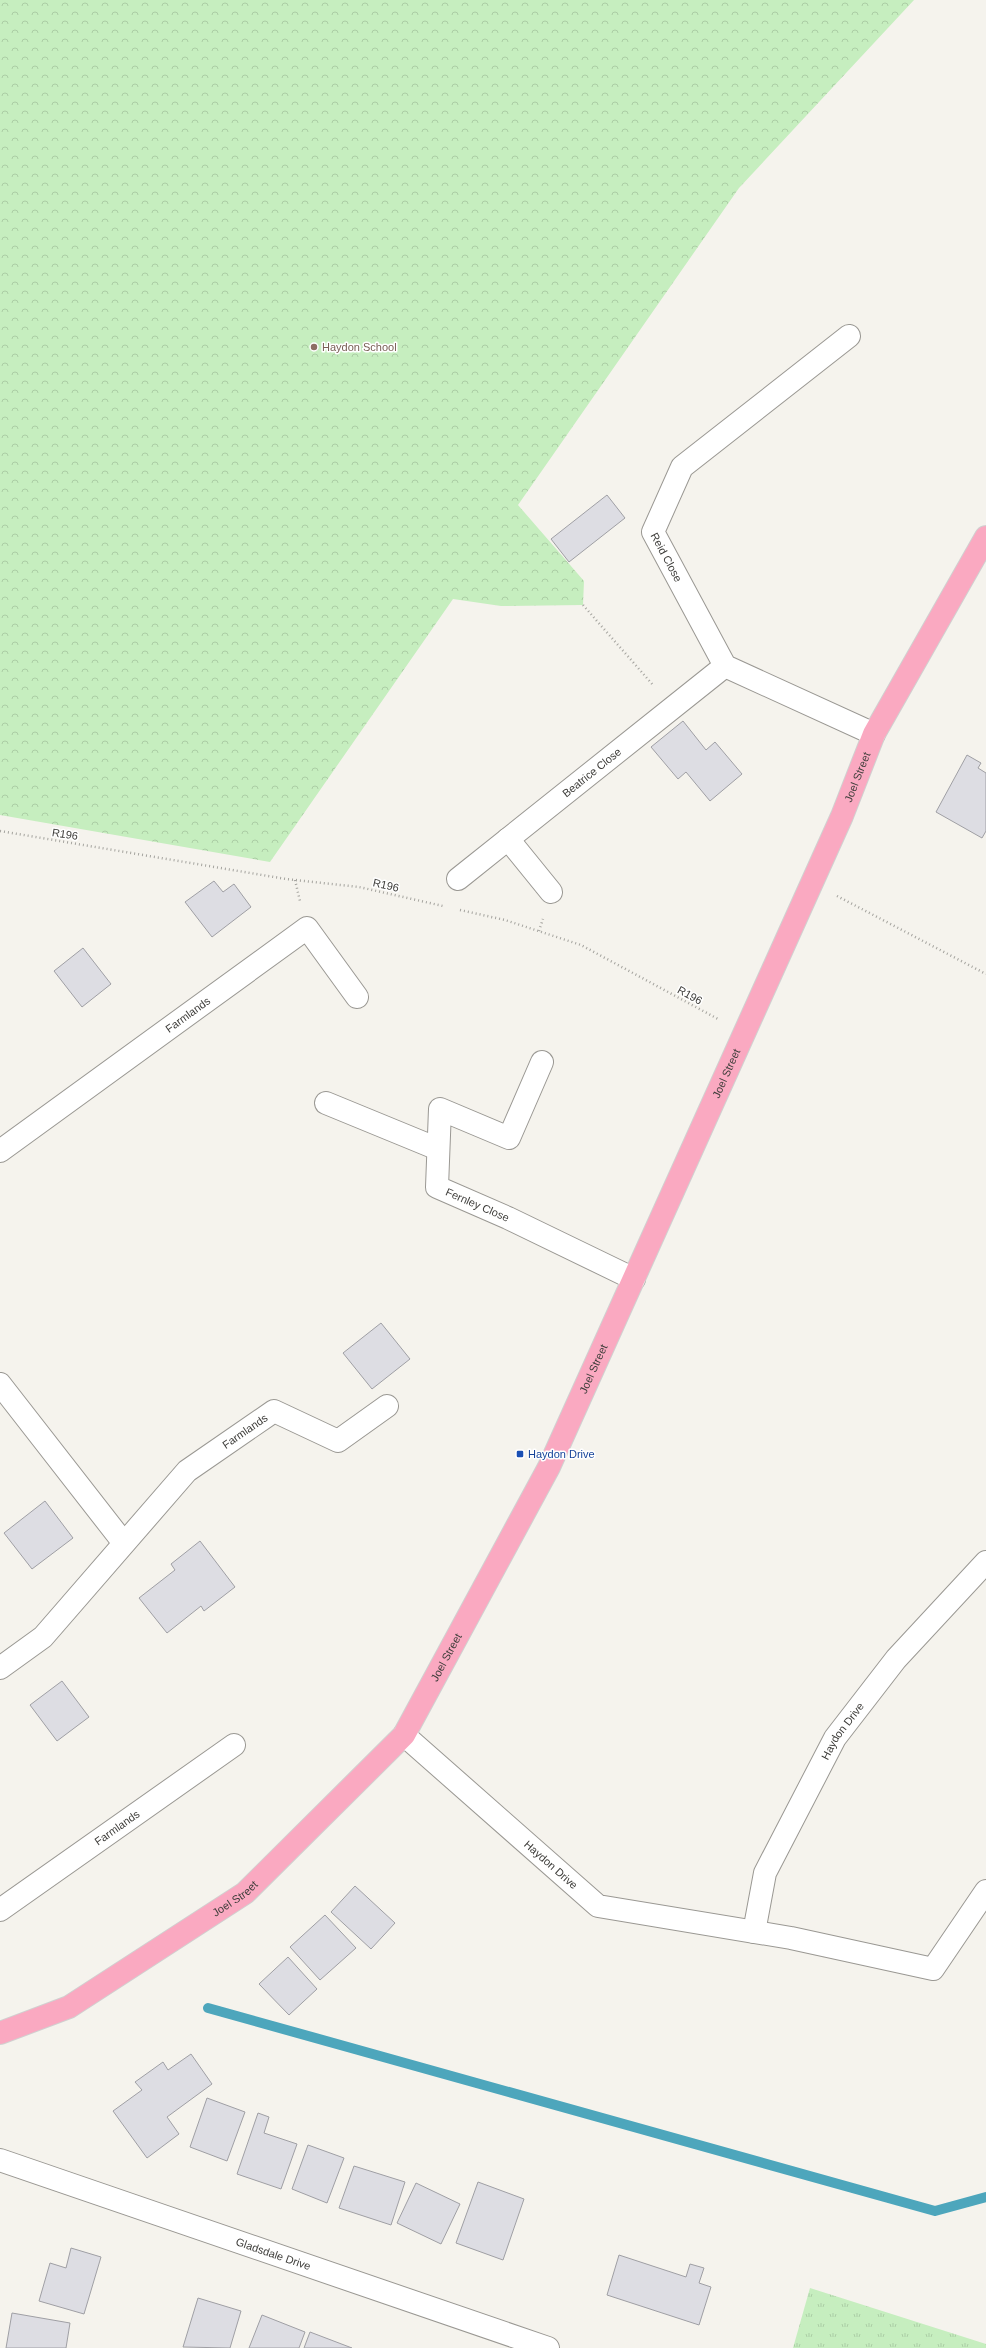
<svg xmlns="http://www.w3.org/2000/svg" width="986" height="2348" viewBox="0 0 986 2348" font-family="Arial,sans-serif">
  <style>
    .grass { fill: url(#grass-tufts) }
    .park { fill: url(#park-crowns) }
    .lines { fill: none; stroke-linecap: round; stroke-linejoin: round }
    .stream { stroke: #4da6bc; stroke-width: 10 }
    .building { fill: #dddde3; stroke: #9f9fa4 }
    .minor-casing { stroke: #9a9893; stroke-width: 24 }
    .major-casing { stroke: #d1d0d0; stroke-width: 24 }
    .path { stroke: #a4a39e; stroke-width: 2.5; stroke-dasharray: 1 3; stroke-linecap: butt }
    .minor { stroke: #fff; stroke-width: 22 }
    .major { stroke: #faa9c1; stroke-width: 22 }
    .education-dot { fill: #8d6e63; stroke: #fff; stroke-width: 1.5 }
    .transit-dot { fill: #1a4fb4; stroke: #fff; stroke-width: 1.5 }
    .labels { text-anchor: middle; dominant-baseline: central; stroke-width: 3; stroke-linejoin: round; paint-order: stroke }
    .education-label { font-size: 11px; fill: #785e54; stroke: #fff; text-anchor: start }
    .street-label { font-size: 11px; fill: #3e3d3a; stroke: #fff }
    .transit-label { font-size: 11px; fill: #164399; stroke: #fff; text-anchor: start }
  </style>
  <defs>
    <pattern id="grass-tufts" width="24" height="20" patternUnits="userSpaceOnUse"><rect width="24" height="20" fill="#c6eebf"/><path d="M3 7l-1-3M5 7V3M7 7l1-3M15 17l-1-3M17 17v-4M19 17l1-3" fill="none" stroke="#abcda5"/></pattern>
    <pattern id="park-crowns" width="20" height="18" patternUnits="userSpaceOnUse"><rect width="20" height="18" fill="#c6eebf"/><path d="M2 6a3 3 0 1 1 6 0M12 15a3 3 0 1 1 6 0" fill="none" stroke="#abcda5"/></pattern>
  </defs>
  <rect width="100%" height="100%" fill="#f5f3ed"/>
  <path class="grass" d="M 810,2288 L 986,2344 L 986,2348 L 793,2348 Z"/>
  <path class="park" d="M 0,0 L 914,0 L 739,188 L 518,505 L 584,581 L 583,605 L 501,606 L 453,599 L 270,862 L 0,815 Z"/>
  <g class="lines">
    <path class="stream" d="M 208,2008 L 935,2211 L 986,2197"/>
  </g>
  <path class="building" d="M 607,495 L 625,518 L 569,562 L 551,539 Z
    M 683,721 L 706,750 L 715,742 L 742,774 L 710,801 L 686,772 L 678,779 L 651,747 Z
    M 967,755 L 981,763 L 978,768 L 986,773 L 986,831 L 982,838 L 936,812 Z
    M 214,881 L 223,892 L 234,884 L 251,907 L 212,937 L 185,902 Z
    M 83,948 L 111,984 L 82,1007 L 54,971 Z
    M 381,1323 L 410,1359 L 372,1389 L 343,1353 Z
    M 45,1501 L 73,1538 L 32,1569 L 4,1533 Z
    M 200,1541 L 235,1587 L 204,1611 L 201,1606 L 167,1633 L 139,1598 L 175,1570 L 171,1564 Z
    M 62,1681 L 89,1717 L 57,1741 L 30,1705 Z
    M 355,1886 L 395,1923 L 371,1949 L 331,1912 Z
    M 325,1915 L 356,1948 L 320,1980 L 290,1947 Z
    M 288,1957 L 317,1989 L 289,2015 L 259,1984 Z
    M 191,2054 L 212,2084 L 167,2117 L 179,2134 L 147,2158 L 113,2111 L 142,2090 L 135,2082 L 163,2062 L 168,2070 Z
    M 207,2098 L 245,2112 L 227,2161 L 190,2147 Z
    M 258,2113 L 269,2117 L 264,2133 L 297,2144 L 281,2189 L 237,2174 Z
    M 308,2145 L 344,2158 L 327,2203 L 292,2189 Z
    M 354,2166 L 405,2182 L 391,2225 L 339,2208 Z
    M 478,2182 L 524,2199 L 503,2260 L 456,2243 Z
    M 416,2183 L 460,2204 L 441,2244 L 397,2223 Z
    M 71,2248 L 101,2257 L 84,2314 L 39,2301 L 50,2263 L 66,2268 Z
    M 619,2255 L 686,2277 L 690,2264 L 704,2268 L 699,2283 L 711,2287 L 699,2325 L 607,2295 Z
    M 198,2298 L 241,2311 L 230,2348 L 183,2347 Z
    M 12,2313 L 70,2323 L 66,2348 L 6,2348 Z
    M 262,2315 L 305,2332 L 299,2348 L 249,2348 Z
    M 310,2332 L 352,2348 L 304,2348 Z"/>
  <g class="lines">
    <g class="minor-casing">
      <g id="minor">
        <path id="s1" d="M 849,336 L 682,467 L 653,532 L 725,666 L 874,734"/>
        <path d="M 508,839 L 551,892"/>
        <path id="s2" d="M 458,879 L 725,666"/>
        <path id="s3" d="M 542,1062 L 509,1138 L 440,1109 L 437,1187 L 508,1218 L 634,1279"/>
        <path d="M 326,1103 L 438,1149"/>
        <path id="s4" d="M 0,1151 L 307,928 L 357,997"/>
        <path d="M 0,1384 L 123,1542"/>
        <path id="s5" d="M 0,1668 L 43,1637 L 187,1471 L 274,1411 L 338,1441 L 387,1406"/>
        <path id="s6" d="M 404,1735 L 598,1906 L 791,1938 L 933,1969 L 986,1891"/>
        <path id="s7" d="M 0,1910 L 234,1745"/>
        <path id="s8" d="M 754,1932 L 765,1873 L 835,1738 L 896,1659 L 986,1562"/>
        <path id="s9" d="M 0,2160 L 548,2348"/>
      </g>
    </g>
    <g class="major-casing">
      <g id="major">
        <path id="s10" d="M 0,2033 L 69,2007 L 245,1893 L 404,1735 L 549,1467 L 842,816 L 874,734 L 986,537"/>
      </g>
    </g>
    <path class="path" d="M 583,605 L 653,685
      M 0,831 L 286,879 L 359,887 L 443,906
      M 295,880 L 300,901
      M 837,896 L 986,974
      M 460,910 L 505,920 L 581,945 L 718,1019
      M 539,931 L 543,919"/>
    <use href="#minor" class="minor"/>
    <use href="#major" class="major"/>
  </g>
  <circle class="education-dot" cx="314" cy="347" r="4"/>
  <rect class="transit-dot" x="516" y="1450" width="8" height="8" rx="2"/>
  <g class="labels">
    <g class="education-label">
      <text x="322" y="347">Haydon School</text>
    </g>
    <g class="street-label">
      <text stroke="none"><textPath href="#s1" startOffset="312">Reid Close</textPath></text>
      <text stroke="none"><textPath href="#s2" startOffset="171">Beatrice Close</textPath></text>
      <text stroke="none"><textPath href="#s10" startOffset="1568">Joel Street</textPath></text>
      <text transform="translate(65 834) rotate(9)">R196</text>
      <text transform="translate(386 885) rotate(13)">R196</text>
      <text transform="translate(690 995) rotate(29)">R196</text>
      <text stroke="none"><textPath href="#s4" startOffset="232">Farmlands</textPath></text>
      <text stroke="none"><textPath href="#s10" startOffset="1244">Joel Street</textPath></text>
      <text stroke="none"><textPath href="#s3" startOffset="280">Fernley Close</textPath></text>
      <text stroke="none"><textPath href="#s10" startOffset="920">Joel Street</textPath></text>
      <text stroke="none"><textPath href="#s5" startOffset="343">Farmlands</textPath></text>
      <text stroke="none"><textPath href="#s10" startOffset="596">Joel Street</textPath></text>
      <text stroke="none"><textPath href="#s8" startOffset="222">Haydon Drive</textPath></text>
      <text stroke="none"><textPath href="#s7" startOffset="143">Farmlands</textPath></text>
      <text stroke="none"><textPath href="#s6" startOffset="196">Haydon Drive</textPath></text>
      <text stroke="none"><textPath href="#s10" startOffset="272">Joel Street</textPath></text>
      <text stroke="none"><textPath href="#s9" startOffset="289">Gladsdale Drive</textPath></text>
    </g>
    <g class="transit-label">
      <text x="528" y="1454">Haydon Drive</text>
    </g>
  </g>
</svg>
